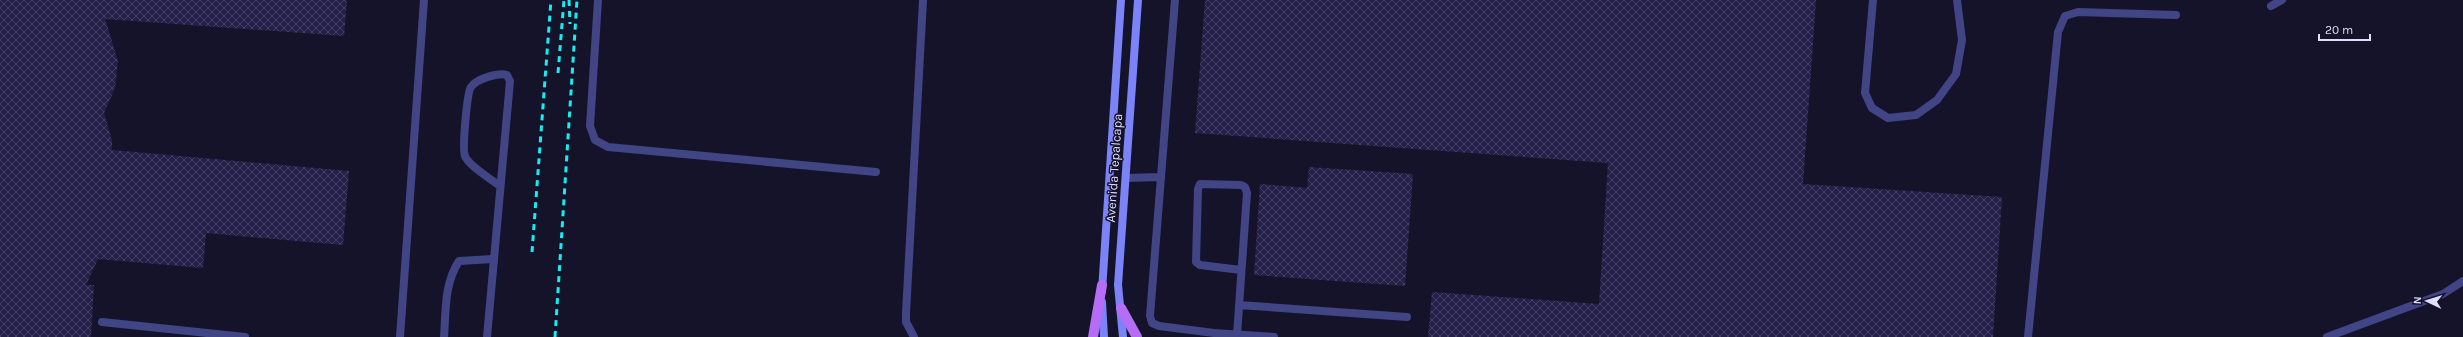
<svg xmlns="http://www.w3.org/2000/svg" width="2463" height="337" viewBox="0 0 2463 337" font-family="Karla,sans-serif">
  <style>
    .building { fill: url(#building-cross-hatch) }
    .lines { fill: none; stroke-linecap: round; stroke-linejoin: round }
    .lane { stroke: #414585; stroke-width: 8 }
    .secondary { stroke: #7c83f6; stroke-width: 8 }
    .primary { stroke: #b66df5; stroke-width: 10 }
    .rail { stroke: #17ecef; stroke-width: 3; stroke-dasharray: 6 5; stroke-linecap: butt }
    .labels { text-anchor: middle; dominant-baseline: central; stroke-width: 3; stroke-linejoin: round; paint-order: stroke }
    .street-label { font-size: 13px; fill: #dfdefd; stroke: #15132a }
  </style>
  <defs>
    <pattern id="building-cross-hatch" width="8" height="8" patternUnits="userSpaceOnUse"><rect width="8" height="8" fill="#252049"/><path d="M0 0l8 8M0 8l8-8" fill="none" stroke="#444064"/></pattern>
  </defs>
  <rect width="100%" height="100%" fill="#15132a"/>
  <path class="building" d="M 0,0 L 347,0 L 344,36 L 105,19 L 118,61 L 115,88 L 104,113 L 112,140 L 112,150 L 349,171 L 343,245 L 206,233 L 203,268 L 98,259 L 86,285 L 94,285 L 91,337 L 0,337 Z
    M 1205,0 L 1816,0 L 1803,184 L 2002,197 L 1993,337 L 1428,337 L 1432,292 L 1599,304 L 1608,163 L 1195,133 Z
    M 1309,167 L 1413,174 L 1405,286 L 1254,275 L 1260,184 L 1307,188 Z"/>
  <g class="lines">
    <path class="lane" d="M 598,0 L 590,126 L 595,140 L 608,147 L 876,172
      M 1175,0 L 1150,316 L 1152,323 L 1159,326 L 1214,333 L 1274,337
      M 1873,0 L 1865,93 L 1872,108 L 1888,118 L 1916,115 L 1937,100 L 1956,74 L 1962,40 L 1957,0
      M 2271,6 L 2282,0
      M 1126,178 L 1161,177
      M 1239,305 L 1407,317
      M 102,322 L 245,337
      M 1237,335 L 1247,193 L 1245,187 L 1241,185 L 1200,184 L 1198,189 L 1196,262 L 1200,265 L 1241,270
      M 400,337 L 424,0
      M 444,337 C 446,311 444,284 459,261 L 493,259
      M 487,337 L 510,81 L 507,75 C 499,72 476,79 471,87 C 467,92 462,150 465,156 C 468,165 492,180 500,186
      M 914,337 L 906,322 L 906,313 L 923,0
      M 2028,337 L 2058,32 L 2065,16 L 2078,12 L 2176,15
      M 2327,337 L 2443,294 L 2463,281"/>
    <path class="secondary" d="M 1102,291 L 1121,0
      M 1102,302 L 1104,337
      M 1123,337 L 1118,285 L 1138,0"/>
    <path class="primary" d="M 1121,308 L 1137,337
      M 1093,337 L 1102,285"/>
    <path class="rail" d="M 569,0 L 570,24
      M 558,73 L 564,0
      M 532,252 L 551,0
      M 555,337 L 577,0"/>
  </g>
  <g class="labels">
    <g class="street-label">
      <text transform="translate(1114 168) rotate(-86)">Avenida Tepalcapa</text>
    </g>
  </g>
  <g transform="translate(2427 301) rotate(274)" stroke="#15132a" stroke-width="3" paint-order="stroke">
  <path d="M0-3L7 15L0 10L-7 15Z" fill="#dfdefd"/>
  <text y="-6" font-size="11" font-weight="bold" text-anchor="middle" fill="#dfdefd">N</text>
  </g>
  <path d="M2319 34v6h51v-6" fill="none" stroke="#dfdefd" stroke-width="2"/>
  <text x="2325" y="34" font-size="12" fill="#dfdefd" stroke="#15132a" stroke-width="3" paint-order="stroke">20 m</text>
</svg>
